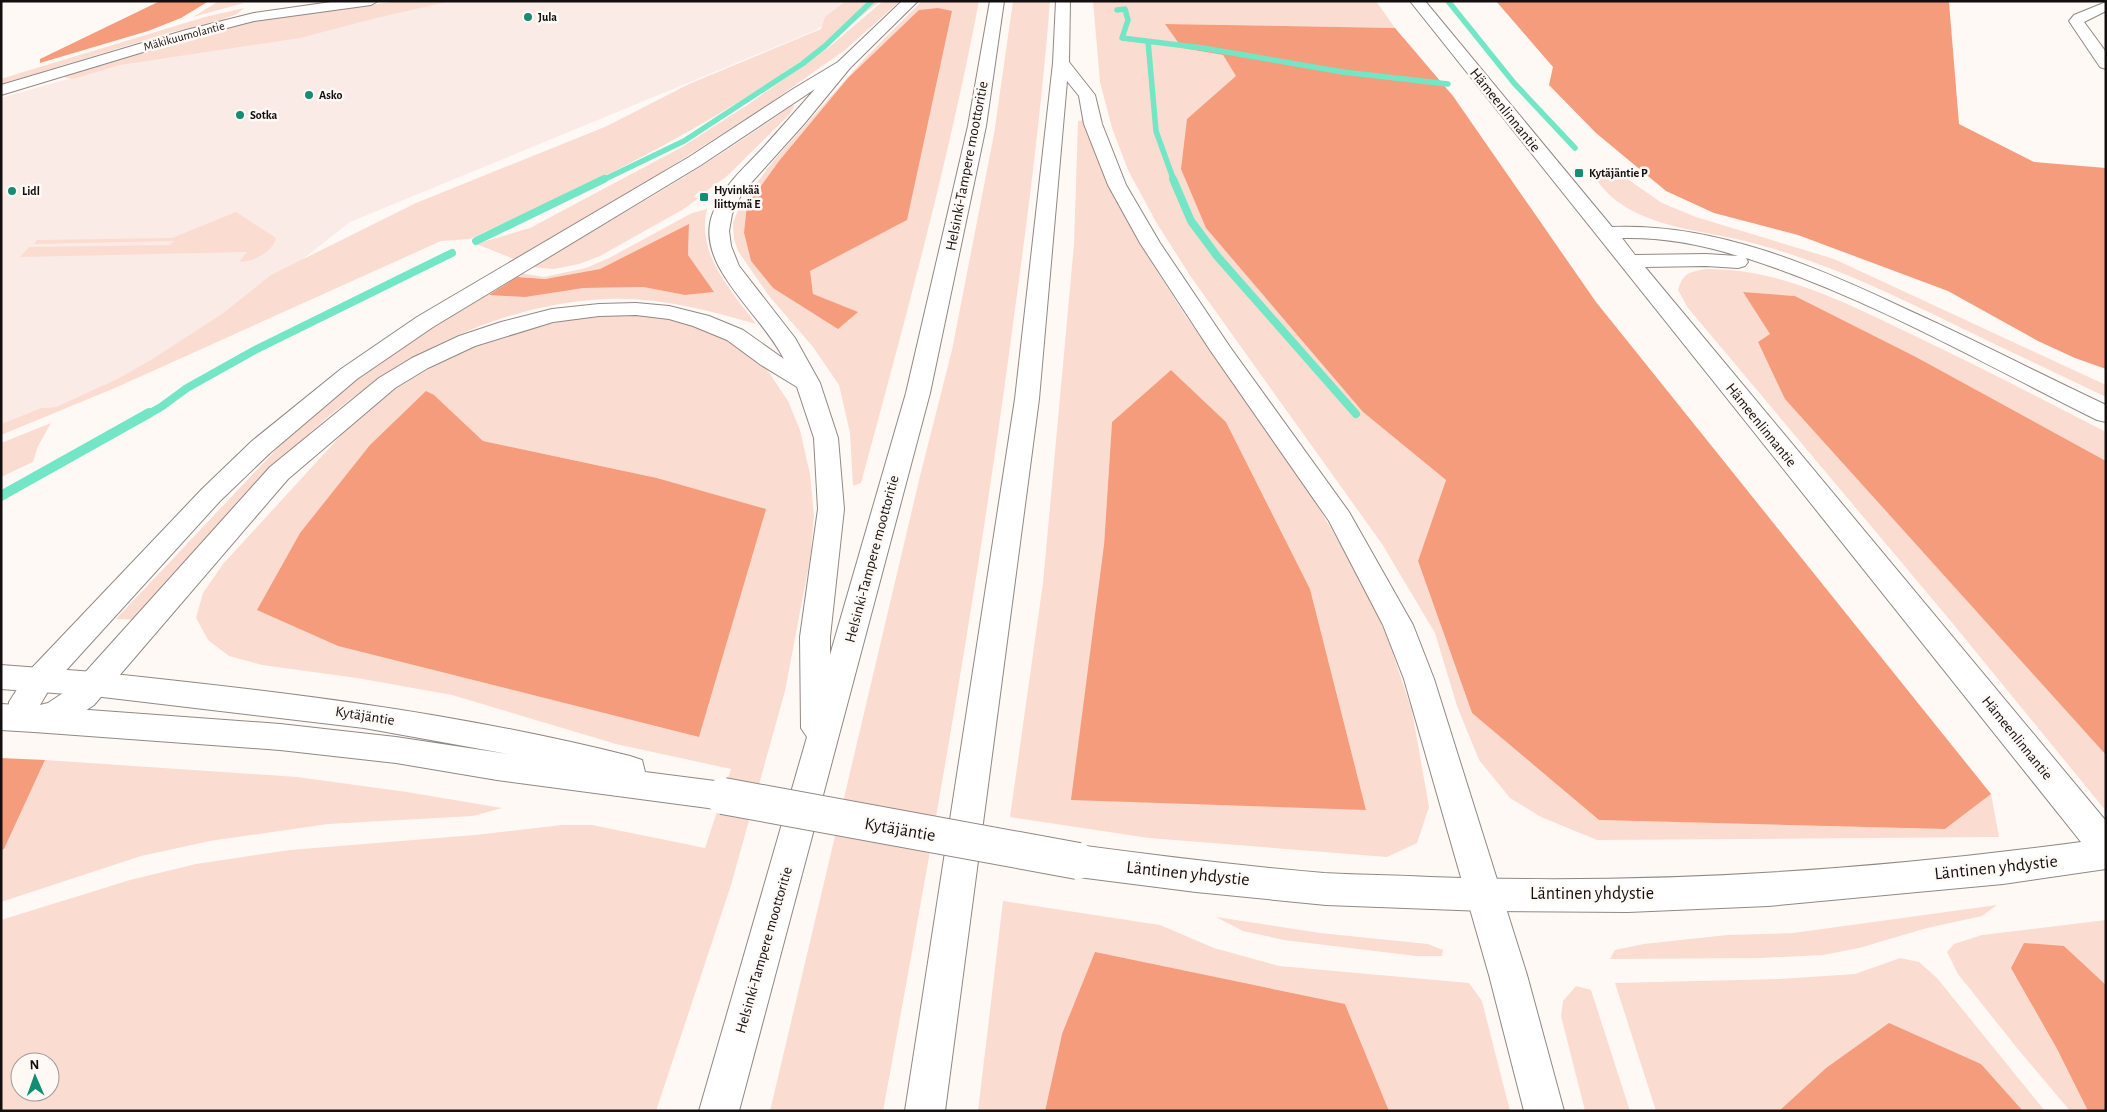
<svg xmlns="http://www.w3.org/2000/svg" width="2107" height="1112" viewBox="0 0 2107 1112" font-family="'Alegreya Sans',sans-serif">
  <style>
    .built { fill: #faebe6 }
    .green { fill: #fbdcd1; fill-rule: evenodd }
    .forest { fill: #f59c7c }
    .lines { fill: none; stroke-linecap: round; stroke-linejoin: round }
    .stream-far2 { stroke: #73e6c5; stroke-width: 5.5 }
    .stream-far1 { stroke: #73e6c5; stroke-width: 8 }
    .stream { stroke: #73e6c5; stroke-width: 10 }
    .minor-casing { stroke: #918884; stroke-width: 2 }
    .tertiary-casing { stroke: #918884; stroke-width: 2 }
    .secondary-casing { stroke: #918884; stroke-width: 2 }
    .motorway-casing { stroke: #918884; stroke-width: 2 }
    .minor { fill: #fff; fill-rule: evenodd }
    .tertiary { fill: #fff; fill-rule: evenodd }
    .secondary { fill: #fff; fill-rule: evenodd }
    .motorway { fill: #fff; fill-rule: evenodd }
    .secondary-bridge-casing { stroke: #918884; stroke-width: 38; stroke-linecap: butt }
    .secondary-bridge { stroke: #fff; stroke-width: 36 }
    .poi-dot { fill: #128e73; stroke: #fff9f6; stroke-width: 2 }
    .labels { text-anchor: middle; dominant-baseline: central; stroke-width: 5; stroke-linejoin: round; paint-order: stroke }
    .far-poi-label { font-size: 12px; font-weight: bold; fill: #120f0e; stroke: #fff9f6; text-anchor: start }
    .far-street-label { font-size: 12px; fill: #120f0e; stroke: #fff9f6 }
    .street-label { font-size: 15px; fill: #120f0e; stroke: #fff9f6 }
    .near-street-label { font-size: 18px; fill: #120f0e; stroke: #fff9f6 }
  </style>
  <rect width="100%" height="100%" fill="#fff9f6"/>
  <path class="built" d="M 430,1 L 863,1 L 814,31 L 350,222 L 214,329 L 119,378 L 56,407 L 41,408 L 1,424 L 1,98 L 124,63 Z"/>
  <path class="green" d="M 219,1 L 244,3 L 193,17 Z
    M 399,1 L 451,1 L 376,18 L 300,38 L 120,65 L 73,79 L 60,76 L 217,28 L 265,19 Z
    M 846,1 L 880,1 C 804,64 719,117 632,162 C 579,190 524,213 470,239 L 441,241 L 115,388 L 1,435 L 1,424 L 41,408 L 56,407 L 119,378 L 151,360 L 222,314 L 271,275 L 416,203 L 607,126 L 689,84 L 821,29 L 825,17 Z
    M 883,1 L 900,1 L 845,50 L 764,107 L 634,190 L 514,259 L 476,244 L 530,228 L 682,147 L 749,104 L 828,48 Z
    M 922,1 L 979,1 C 948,164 904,324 861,483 L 853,486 L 850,433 L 839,385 L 813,347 L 769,296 L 738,251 L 734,239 L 733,223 L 740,205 L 775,159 L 864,59 ZM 907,220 L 809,271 L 813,294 L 773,288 L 751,261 L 744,233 Z
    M 1013,1 L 1050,1 C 1042,104 1029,207 1015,309 C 980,578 932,844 883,1111 L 770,1111 L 920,476 L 952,350 L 994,134 Z
    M 1093,1 L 1376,1 L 1395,28 L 1165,24 L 1182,48 L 1223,55 L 1237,77 L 1187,119 L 1363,412 L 1446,480 L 1418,561 L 1472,713 L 1599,820 L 1945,829 L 1991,794 L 1999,837 L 1597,840 L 1541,817 L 1510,798 L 1479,760 L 1457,706 L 1435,633 L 1382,544 L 1191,277 L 1156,222 L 1128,170 L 1112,128 L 1100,82 Z
    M 244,8 L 237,14 L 221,20 L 172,32 L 1,84 L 1,79 L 20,73 L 205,17 Z
    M 795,105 L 789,115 L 726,177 L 705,192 L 699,191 L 694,197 L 699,198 L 682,210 L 600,256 L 579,264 L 554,269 L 530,267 C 619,216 708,166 791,106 Z
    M 1084,120 L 1110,187 L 1139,243 L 1183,312 L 1307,489 L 1358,573 L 1388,639 L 1412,711 L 1429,807 L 1417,843 L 1387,857 L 1149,838 L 1010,817 L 1043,583 L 1074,244 L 1078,121 ZM 1171,370 L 1226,422 L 1310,589 L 1366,810 L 1104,545 L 1112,422 Z
    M 1615,174 L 1626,178 L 1662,203 L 1696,217 L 1834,259 L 2106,385 L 2106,397 C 2053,372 2001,347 1949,322 C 1882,289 1817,259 1745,241 C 1695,229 1627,226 1596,179 L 1604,175 Z
    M 707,209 C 696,254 731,290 756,324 C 708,310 658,297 607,299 C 491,304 385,363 301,441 C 288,453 275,468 262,482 C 220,527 179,574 139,620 L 116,619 L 286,439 L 328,402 L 374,367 L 444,320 L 520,273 L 544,277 L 586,268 L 609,258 L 692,213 ZM 689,225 L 688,255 L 713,292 L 685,295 L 643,287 L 582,288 L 517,277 L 545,279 L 600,269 Z
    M 236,212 L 276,238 C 273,252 253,262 239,262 L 247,252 L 20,257 L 29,247 L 170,245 L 174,241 L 34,244 L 37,240 L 172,238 Z
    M 1706,269 C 1780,268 1848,304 1913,335 C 1978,366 2042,399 2106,432 L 2106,461 L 1916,357 L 1795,296 L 1743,292 L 1771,334 L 1758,342 L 1786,399 L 2106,755 L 2106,811 L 1949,619 L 1688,308 L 1678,290 C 1683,273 1689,272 1706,269 Z
    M 635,314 L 669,319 L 700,326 L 729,340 L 753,355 L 768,371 L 788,401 L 800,430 L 810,474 L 814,516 L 810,559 L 785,691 L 731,885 L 656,1111 L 1,1111 L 1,920 L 130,880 L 196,864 L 290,850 L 475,835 L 562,825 L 592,825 L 705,848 L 731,769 L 616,744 L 452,695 L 357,678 L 262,665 L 229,656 L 208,640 L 196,618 L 203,593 L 223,564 L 344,432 L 394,390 L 440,362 L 493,339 L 570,319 ZM 434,395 L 483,441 L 657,478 L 765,509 L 699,737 L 338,646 L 258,610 ZM 20,1062 L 50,1062 L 50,1092 L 20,1092 Z
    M 51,423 L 38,446 L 33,462 L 1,477 L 1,443 Z
    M 45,760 L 297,777 L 407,792 L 502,808 L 473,816 L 328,824 L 210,841 L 141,856 L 1,902 L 1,850 L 4,849 Z
    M 1003,901 L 1160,925 L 1214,948 L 1279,966 L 1469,983 L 1482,1001 L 1510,1111 L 1389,1111 L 1345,1004 L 1062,1034 L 1045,1111 L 978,1111 Z
    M 1997,905 L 1982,916 L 1927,928 L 1859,948 L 1823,955 L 1761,958 L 1610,959 L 1615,950 L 1644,944 L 1727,935 L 1793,933 Z
    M 1216,917 L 1320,933 L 1428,944 L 1443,950 L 1442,956 L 1416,956 L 1284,940 L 1243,931 Z
    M 2106,920 L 2106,985 L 2064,946 L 2056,1047 L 2088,1111 L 2070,1111 L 2017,1048 L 1958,974 L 1947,952 L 1954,944 L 1982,935 Z
    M 1900,958 L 1919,962 L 1937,978 L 2045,1111 L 2023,1111 L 1981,1064 L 1889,1024 L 1826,1068 L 1779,1111 L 1656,1111 L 1615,983 L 1779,979 L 1855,974 Z
    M 1576,986 L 1591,990 L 1630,1111 L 1585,1111 L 1561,1016 L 1563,1001 Z"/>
  <path class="forest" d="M 160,1 L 209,1 L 181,18 L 148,31 L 40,63 L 40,59 Z
    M 1496,1 L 1951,1 L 1949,2 L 1959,124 L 2034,162 L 2106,168 L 2106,369 L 2075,358 L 2038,341 L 1948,291 L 1798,235 L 1714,213 L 1666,191 L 1596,133 L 1549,85 L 1553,67 Z
    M 938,8 L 952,11 L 907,220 L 810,271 L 813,294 L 858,312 L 838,329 L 773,288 L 751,261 L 744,233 L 747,205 L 779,161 L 848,78 L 919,10 Z
    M 1165,24 L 1395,28 L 1453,96 L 1596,302 L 1991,794 L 1945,829 L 1599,820 L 1472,713 L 1418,561 L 1446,480 L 1363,412 L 1206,228 L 1181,169 L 1187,119 L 1236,76 L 1223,55 L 1182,48 Z
    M 689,224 L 688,255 L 714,292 L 685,295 L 643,287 L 583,288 L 525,297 L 489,295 L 517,277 L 545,279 L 600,269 Z
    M 1743,292 L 1795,296 L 1916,357 L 2106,461 L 2106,755 L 1785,399 L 1758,342 L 1770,334 Z
    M 1171,370 L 1226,422 L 1310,589 L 1366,810 L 1071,800 L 1104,545 L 1112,422 Z
    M 426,391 L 434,395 L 483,441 L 657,478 L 766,509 L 699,737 L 338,646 L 257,610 L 300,533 L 370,445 Z
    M 1,758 L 45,760 L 4,849 L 1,850 Z
    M 2024,943 L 2064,946 L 2106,985 L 2106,1111 L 2088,1111 L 2056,1047 L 2011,968 Z
    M 1095,952 L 1345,1004 L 1389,1111 L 1045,1111 L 1062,1034 Z
    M 1889,1023 L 1981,1064 L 2023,1111 L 1779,1111 L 1826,1068 Z"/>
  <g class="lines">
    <path class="stream-far2" d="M 1448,1 L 1514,83 L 1575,148
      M 1117,10 L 1125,9 L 1128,20 L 1122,38 L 1203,48 L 1343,72 L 1448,84
      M 1148,41 L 1156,131 L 1174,181
      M 601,181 L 684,141 L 802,64 L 825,46 L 872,1"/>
    <path class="stream-far1" d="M 1173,179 L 1191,221 L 1217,256 L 1356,414
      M 476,241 L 604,179
      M 147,415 L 161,407 L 187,388 L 255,350 L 452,253"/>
    <path class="stream" d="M 1,496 L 149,413"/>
    <g class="minor-casing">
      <path id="minor" d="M 338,1 L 378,1 L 371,5 L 254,21 L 196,36 L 1,95 L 1,85 L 186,30 L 254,13 Z
        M 2106,2 L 2106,11 L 2084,22 L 2106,52 L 2106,69 L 2100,67 L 2069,21 L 2074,15 Z"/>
    </g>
    <g class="tertiary-casing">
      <path id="tertiary" d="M 1,665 L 94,672 L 105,676 L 109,684 L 105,692 L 94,696 L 1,689 Z
        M 1,704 L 34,706 L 45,710 L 50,719 L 45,728 L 34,732 L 1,730 Z"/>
    </g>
    <g class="secondary-casing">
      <path id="secondary" d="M 1410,1 L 1425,1 L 1612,227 C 1716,223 1815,266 1908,310 C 1975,340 2040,374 2106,405 L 2106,422 L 2097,420 C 1982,363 1868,297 1746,258 L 1748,262 L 1745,266 L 1738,268 L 1706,266 L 1645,267 L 2106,821 L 2106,869 L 2003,884 L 1768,906 L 1628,912 L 1484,911 L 1326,905 L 1196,892 L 1078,877 L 1066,872 L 1061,861 L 1066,850 L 1078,845 C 1160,856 1242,866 1324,873 C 1360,875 1395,875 1430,877 C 1649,885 1865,871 2081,842 ZM 1622,238 C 1662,237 1700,244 1738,256 L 1706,254 L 1635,255 Z
        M 94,672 C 277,691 451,711 630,756 L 642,760 L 645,772 L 723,782 L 735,786 L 740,796 L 735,806 L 723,810 L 497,780 L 396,763 L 280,750 L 34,732 L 23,728 L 18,719 L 23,710 L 34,706 L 280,724 L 396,737 L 508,754 L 364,728 L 94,696 L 83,692 L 79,684 L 83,676 Z"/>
    </g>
    <g class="motorway-casing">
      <path id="motorway" d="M 902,1 L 918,1 L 850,68 L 804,124 L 742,193 L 732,214 L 729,231 L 731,246 L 739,266 L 795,338 L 820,383 L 838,438 L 844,509 L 830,637 L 830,655 L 906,393 L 968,126 L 990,1 L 1004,1 L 986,126 L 930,393 L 739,1111 L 699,1111 L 807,737 L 801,728 L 800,637 L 818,509 L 814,438 L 797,387 L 761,365 L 727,340 L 693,326 L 669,319 L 636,315 L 599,316 L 553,322 L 475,346 L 428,368 L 395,388 L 288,479 L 94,705 L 67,723 L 56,727 L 34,732 L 23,728 L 13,722 L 8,713 L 9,702 L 28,672 L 202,489 L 252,441 L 341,369 L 417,317 L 689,157 L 793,89 L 838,62 ZM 815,89 C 797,110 779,130 761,150 C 743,169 722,187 713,213 C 706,230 710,249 718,265 C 735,298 766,325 784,359 L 743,330 L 709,316 L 669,306 L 636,303 L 599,304 L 552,309 L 501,322 L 459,336 L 412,358 L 379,378 L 270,467 L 72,687 L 48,703 L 40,705 L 50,688 L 220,501 L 270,453 L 357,379 L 433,327 L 701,165 Z
        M 1056,1 L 1070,1 L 1069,62 L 1095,95 L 1102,124 L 1126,185 L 1160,243 L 1230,347 L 1349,512 L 1413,625 L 1434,679 L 1527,975 L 1564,1111 L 1524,1111 L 1489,975 L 1404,679 L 1383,625 L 1329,521 L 1210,350 L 1140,243 L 1108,185 L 1084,124 L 1079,96 L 1067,81 L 1039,399 L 945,1111 L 905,1111 L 1015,399 L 1053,63 Z"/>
    </g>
    <use href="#minor" class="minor"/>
    <use href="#tertiary" class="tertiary"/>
    <use href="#secondary" class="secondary"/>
    <use href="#motorway" class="motorway"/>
    <g class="secondary-bridge-casing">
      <path id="secondary-bridge" d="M 723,796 L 1078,861"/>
    </g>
    <use href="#secondary-bridge" class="secondary-bridge"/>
  </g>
  <g class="poi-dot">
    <circle cx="528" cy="17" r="5"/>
    <circle cx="309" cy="95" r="5"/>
    <circle cx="240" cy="115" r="5"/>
    <rect x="1574" y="168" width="10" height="10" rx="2.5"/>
    <circle cx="12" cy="191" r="5"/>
    <rect x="699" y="192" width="10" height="10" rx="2.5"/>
  </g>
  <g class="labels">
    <g class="far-poi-label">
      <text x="538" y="17">Jula</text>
      <text x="319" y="95">Asko</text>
      <text x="250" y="115">Sotka</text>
      <text x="1589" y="173">Kytäjäntie P</text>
      <text x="714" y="190">Hyvinkää<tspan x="714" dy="14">liittymä E</tspan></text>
      <text x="22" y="191">Lidl</text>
    </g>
    <g class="far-street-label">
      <text transform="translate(184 36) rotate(-15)">Mäkikuumolantie</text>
    </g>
    <g class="street-label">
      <text transform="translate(1505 110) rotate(51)">Hämeenlinnantie</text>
      <text transform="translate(967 166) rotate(-79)">Helsinki-Tampere moottoritie</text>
      <text transform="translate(1761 425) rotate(51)">Hämeenlinnantie</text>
      <text transform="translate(872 559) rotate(-75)">Helsinki-Tampere moottoritie</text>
      <text transform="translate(365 716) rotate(9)">Kytäjäntie</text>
      <text transform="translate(2017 738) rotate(51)">Hämeenlinnantie</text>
      <text transform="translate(764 950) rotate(-74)">Helsinki-Tampere moottoritie</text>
    </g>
    <g class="near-street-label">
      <text transform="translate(900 830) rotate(10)">Kytäjäntie</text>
      <text transform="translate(1996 868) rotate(-6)">Läntinen yhdystie</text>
      <text transform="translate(1188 874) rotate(6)">Läntinen yhdystie</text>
      <text x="1592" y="894">Läntinen yhdystie</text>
    </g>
  </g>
  <rect width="2107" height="1112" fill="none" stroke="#120f0e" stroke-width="5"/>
  <g transform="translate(35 1077) rotate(358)"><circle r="24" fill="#fff9f6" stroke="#a09b99"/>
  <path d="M0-4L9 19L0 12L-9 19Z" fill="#128e73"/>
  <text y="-8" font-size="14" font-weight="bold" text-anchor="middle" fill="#120f0e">N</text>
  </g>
</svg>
